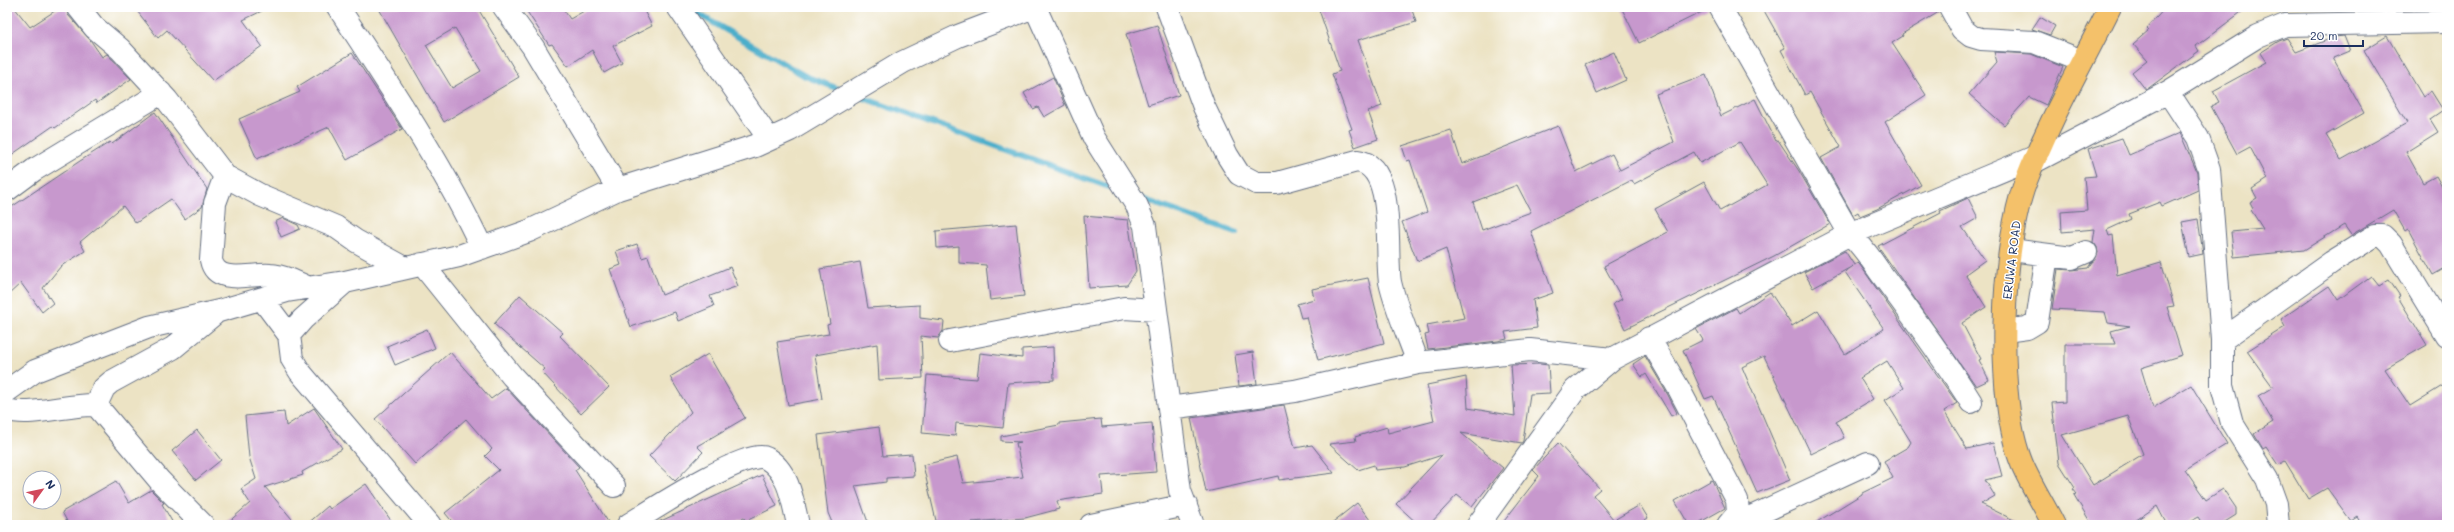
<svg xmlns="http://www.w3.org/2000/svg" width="2454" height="532" viewBox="0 0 2454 532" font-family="Mali,sans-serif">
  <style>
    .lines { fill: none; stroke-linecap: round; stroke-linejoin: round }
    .stream { stroke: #4baeca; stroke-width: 6 }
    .building { fill: #c798cd; fill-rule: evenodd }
    .minor-casing { stroke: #646e82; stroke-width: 24 }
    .major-casing { stroke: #646e82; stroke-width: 24 }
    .minor { stroke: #fff; stroke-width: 22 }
    .major { stroke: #f4c16b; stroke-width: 22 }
    .labels { text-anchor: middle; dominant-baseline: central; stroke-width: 3; stroke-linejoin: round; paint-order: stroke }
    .street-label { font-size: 12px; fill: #1b2f5e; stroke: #fff }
  </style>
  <rect width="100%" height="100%" fill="#fff"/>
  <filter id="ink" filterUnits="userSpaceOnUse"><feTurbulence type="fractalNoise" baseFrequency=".025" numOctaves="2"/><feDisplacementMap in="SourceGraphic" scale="8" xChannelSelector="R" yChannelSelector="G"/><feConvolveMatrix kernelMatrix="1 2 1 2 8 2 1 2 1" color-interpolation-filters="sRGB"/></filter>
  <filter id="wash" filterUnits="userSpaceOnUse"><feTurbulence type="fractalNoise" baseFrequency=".012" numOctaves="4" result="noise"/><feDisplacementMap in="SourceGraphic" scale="16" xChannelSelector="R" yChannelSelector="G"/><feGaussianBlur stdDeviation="0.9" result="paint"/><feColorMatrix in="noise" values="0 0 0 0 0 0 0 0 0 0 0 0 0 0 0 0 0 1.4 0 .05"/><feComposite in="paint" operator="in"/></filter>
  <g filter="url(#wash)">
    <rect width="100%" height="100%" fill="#ece3c4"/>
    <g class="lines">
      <path class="stream" d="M 688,8 L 805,76 L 844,91
        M 858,96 L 1120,191
        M 1140,198 L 1236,233"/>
    </g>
    <g id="blocks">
      <path class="building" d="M 7,7 L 14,7 L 30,27 L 61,7 L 66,7 L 68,15 L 91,41 L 102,57 L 107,54 L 131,79 L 97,103 L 95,100 L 55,128 L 53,126 L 7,158 Z
        M 134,7 L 270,7 L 243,20 L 262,46 L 213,81 L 167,30 L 158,38 Z
        M 378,7 L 477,7 L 519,77 L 444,122 ZM 455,28 L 481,71 L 452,88 L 426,45 Z
        M 524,7 L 562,7 L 570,19 L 591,7 L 615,7 L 618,13 L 629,7 L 642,7 L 652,26 L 613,46 L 622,63 L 604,73 L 592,50 L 568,66 L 552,44 L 549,45 Z
        M 1318,7 L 1411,7 L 1416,22 L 1358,40 L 1382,106 L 1368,111 L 1378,139 L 1355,147 L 1349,130 L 1352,129 L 1332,74 L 1340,71 Z
        M 1621,7 L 1708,7 L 1708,9 L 1639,43 Z
        M 1762,7 L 1938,7 L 1939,12 L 1902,34 L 1903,36 L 1892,43 L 1926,95 L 1885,122 L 1921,185 L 1877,209 L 1860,216 L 1858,212 L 1853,215 L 1821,158 L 1841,147 L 1810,92 L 1805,95 L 1781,50 L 1785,48 Z
        M 2166,7 L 2248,7 L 2196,46 L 2199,51 L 2146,90 L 2132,72 L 2147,60 L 2133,44 L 2149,30 L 2147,28 Z
        M 2040,17 L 2055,26 L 2050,35 L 2032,29 Z
        M 1157,25 L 1179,95 L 1148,105 L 1126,34 Z
        M 2344,36 L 2350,51 L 2333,58 L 2364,113 L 2326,135 L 2341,160 L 2407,123 L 2364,50 L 2387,36 L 2423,97 L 2431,91 L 2443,110 L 2430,119 L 2438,132 L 2406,152 L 2423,183 L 2436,176 L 2447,196 L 2447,267 L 2433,275 L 2408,229 L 2405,231 L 2393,210 L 2351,235 L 2344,225 L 2304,250 L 2234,257 L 2231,232 L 2263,229 L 2251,210 L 2253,208 L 2250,202 L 2257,198 L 2252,189 L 2267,179 L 2250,147 L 2237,154 L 2211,106 L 2219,102 L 2213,91 L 2266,62 L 2260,53 L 2279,41 L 2287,38 L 2296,52 L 2335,37 Z
        M 1614,52 L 1626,80 L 1597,93 L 1585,65 Z
        M 1994,52 L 2031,54 L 2063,67 L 2046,105 L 2029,97 L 2004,125 L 1969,94 L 1997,62 Z
        M 352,53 L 402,129 L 347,160 L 329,127 L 257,159 L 239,119 L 300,92 L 297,87 Z
        M 1706,75 L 1721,116 L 1755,99 L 1776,141 L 1778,140 L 1799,171 L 1830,224 L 1774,256 L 1625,329 L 1613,304 L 1622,299 L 1604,266 L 1668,232 L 1655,209 L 1704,182 L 1720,211 L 1767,185 L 1740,142 L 1700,163 L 1694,152 L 1634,184 L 1632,180 L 1531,231 L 1553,293 L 1533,300 L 1537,328 L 1505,332 L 1507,339 L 1498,341 L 1428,349 L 1425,335 L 1429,334 L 1427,325 L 1464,318 L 1446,249 L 1417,261 L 1402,222 L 1427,212 L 1410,160 L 1407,161 L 1402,146 L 1451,130 L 1462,164 L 1558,126 L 1576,172 L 1612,154 L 1620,170 L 1674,142 L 1656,94 ZM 1517,185 L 1531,212 L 1482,230 L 1473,202 Z
        M 1053,77 L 1065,105 L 1044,117 L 1038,107 L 1033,109 L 1024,93 Z
        M 155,112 L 207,189 L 202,207 L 185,219 L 171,199 L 136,223 L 123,206 L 80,242 L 85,251 L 61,266 L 43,288 L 53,303 L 42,312 L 21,283 L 7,296 L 7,210 L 80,161 L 110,142 L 112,144 Z
        M 2180,133 L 2197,172 L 2198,190 L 2162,206 L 2160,202 L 2129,214 L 2131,219 L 2107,230 L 2109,236 L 2113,235 L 2117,275 L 2161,262 L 2174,306 L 2167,307 L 2182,355 L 2141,368 L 2153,408 L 2191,385 L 2227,444 L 2185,470 L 2206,500 L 2223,489 L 2236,508 L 2236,515 L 2220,525 L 2203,525 L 2198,517 L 2182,525 L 2167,525 L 2157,506 L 2129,525 L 2092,525 L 2074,495 L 2077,494 L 2073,489 L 2075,488 L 2059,463 L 2052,403 L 2065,402 L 2065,344 L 2115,344 L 2111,331 L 2130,326 L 2108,323 L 2105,312 L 2052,309 L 2058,269 L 2071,270 L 2088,268 L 2098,253 L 2097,247 L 2093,242 L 2095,229 L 2062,232 L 2061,212 L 2087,210 L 2084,177 L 2096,176 L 2088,149 L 2122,138 L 2129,155 ZM 2128,416 L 2143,454 L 2093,485 L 2062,435 Z
        M 1968,198 L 1978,218 L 1962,227 L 1985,260 L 1967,273 L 1966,276 L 1986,307 L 1962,323 L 1981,359 L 1979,360 L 1989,380 L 1976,386 L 1878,246 L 1941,213 L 1940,211 Z
        M 1084,216 L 1128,220 L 1136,271 L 1127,285 L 1089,288 Z
        M 283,218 L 298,225 L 300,229 L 281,237 L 275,222 Z
        M 2198,219 L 2203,254 L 2189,257 L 2182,222 Z
        M 1016,224 L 1024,296 L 990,300 L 986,265 L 959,263 L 959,246 L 937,248 L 936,231 Z
        M 637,244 L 642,258 L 648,256 L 662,295 L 730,267 L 738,286 L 710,296 L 714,306 L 678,321 L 675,312 L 631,327 L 610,269 L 621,265 L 616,251 Z
        M 1845,251 L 1854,265 L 1858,263 L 1860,265 L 1957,403 L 1944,411 L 1967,449 L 1993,443 L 2002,476 L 1985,480 L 1995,496 L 1981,504 L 2024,525 L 1812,525 L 1862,494 L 1862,493 L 1893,478 L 1884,461 L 1908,447 L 1911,442 L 1885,400 L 1904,388 L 1887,361 L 1860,378 L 1873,399 L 1836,421 L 1844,438 L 1811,454 L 1764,356 L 1742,367 L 1790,480 L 1757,493 L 1713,396 L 1705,399 L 1683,350 L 1703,340 L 1696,329 L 1736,308 L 1739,313 L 1770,292 L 1792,326 L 1818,310 L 1845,354 L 1884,329 L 1845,272 L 1853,266 L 1813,288 L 1804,272 Z
        M 860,262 L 868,308 L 920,305 L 920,318 L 944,321 L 943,331 L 938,338 L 921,336 L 923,378 L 879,380 L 877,344 L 815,355 L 822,399 L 788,405 L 777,342 L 829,334 L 827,325 L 830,324 L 820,269 Z
        M 2371,276 L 2379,286 L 2389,280 L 2400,296 L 2398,297 L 2427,345 L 2385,369 L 2410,406 L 2447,383 L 2447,525 L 2362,525 L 2357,517 L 2351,521 L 2327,488 L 2308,499 L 2285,461 L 2278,465 L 2266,447 L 2263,449 L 2254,434 L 2273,422 L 2258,396 L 2273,387 L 2247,351 L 2285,327 L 2281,319 L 2329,286 L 2338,300 Z
        M 1368,278 L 1384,343 L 1318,360 L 1307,317 L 1301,318 L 1297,304 L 1314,299 L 1312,289 Z
        M 520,295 L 563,333 L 560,336 L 609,387 L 581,414 L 542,372 L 545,369 L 494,324 Z
        M 427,329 L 435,348 L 395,365 L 387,346 Z
        M 1053,347 L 1054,380 L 1008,383 L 1003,428 L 956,423 L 955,436 L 922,433 L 927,375 L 977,379 L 980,353 L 1022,358 L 1022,349 Z
        M 450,352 L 491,399 L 506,388 L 579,467 L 575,470 L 610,525 L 455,525 L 445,513 L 499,470 L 485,456 L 492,449 L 466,419 L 415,464 L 375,419 Z
        M 1253,352 L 1257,384 L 1239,386 L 1235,355 Z
        M 708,354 L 745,418 L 697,446 L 703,452 L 675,481 L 649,456 L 691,412 L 670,377 Z
        M 1645,356 L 1668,395 L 1677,413 L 1671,416 L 1646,374 L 1642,377 L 1633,364 Z
        M 1540,364 L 1548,365 L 1550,393 L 1530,394 L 1523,441 L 1522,443 L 1461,433 L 1503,468 L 1472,507 L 1457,495 L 1429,525 L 1419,525 L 1396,504 L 1442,455 L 1405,467 L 1375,470 L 1374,465 L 1358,470 L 1329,444 L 1356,441 L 1355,437 L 1387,427 L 1388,433 L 1434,421 L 1427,385 L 1466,377 L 1468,408 L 1515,416 L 1511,365 Z
        M 1284,405 L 1295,448 L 1312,445 L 1334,473 L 1279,480 L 1278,476 L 1206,492 L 1191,418 Z
        M 314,408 L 342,449 L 302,472 L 303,475 L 265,487 L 297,525 L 225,525 L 250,503 L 241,489 L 256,479 L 249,457 L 245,416 L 284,412 L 286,426 Z
        M 1101,419 L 1102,427 L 1152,423 L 1156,472 L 1101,476 L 1103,494 L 1057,501 L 1059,509 L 1025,518 L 972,522 L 973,525 L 937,525 L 923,465 L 957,457 L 963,483 L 1023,477 L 1016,443 L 1021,442 L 1001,441 L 1001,436 L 1059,425 L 1059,423 Z
        M 879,427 L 883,456 L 912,454 L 914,476 L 886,478 L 886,482 L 855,486 L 869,525 L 833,525 L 828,513 L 818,435 Z
        M 197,430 L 221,460 L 196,480 L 172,451 Z
        M 1558,443 L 1600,489 L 1593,495 L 1614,520 L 1640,505 L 1648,518 L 1637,525 L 1501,525 L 1539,476 L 1533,470 Z
        M 762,475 L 777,506 L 746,521 L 744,518 L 728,525 L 652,525 Z
        M 1712,480 L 1725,508 L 1695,525 L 1689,525 L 1675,501 Z
        M 116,481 L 129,503 L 151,490 L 164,503 L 162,504 L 174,525 L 69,525 L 62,512 Z
        M 366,484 L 394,525 L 306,525 L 328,506 L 330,509 Z
        M 1357,503 L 1374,525 L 1329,525 Z"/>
    </g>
  </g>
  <g filter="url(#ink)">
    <use href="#blocks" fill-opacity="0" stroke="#646e82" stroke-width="1"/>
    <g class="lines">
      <g class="minor-casing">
        <path id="minor" d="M 78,7 L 94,27 L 120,49 L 167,100 L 225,176 L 260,195 L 336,227 L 356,241 L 405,268
          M 338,7 C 389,85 442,163 482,248
          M 504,7 L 533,47 L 618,189
          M 678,7 L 769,139
          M 1035,7 L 1094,138 L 1137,206 L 1145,226 L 1180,491 L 1193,525
          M 1167,7 L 1204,107 L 1227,155 L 1239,174 L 1256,183 L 1277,183 L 1357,161 C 1397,165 1385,253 1390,282 C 1396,309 1409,337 1418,363
          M 1720,7 L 1850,234 C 1864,248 1870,258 1880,272 C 1912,315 1943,357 1971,402
          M 1950,7 L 1962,29 L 1971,36 L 1981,39 L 2034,42 L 2082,61
          M 2168,92 L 2198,138 L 2209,169 L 2222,340 L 2222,386 L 2232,423 L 2267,479 L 2276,504 L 2278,525
          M 2034,162 L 2168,92 L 2258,36 L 2285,25 L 2447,22
          M 225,176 L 215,203 L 211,260 C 216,286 252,273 270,275 C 284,276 296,282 309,288
          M 7,190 L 34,170 L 161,93
          M 2011,250 L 2072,258 L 2086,252
          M 422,264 L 512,376 L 614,486
          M 345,282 L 303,319 L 289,335 L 292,359 L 300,372 L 430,525
          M 262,299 L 289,335
          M 2005,331 L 2027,328 L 2037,322 L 2047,255
          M 1649,338 L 1679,389 L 1737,500 L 1738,513 L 1728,525
          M 2222,340 L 2332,262 L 2374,236 L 2383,236 L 2391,244 L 2447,336
          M 950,341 L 1124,308 L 1156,310
          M 7,391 L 35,371 L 149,327 L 219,311 L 287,291 L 345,282 L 459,256 L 529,231 L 618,189 L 755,146 L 790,130 L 903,62 L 958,36 L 1034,7
          M 96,405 L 104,388 L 111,382 L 173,348 L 213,315
          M 1169,408 L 1295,391 L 1418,363 L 1530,350 L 1612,359
          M 7,410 C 33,417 68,404 96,405 L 160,481 L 203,525
          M 628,525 C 649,512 747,448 766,458 C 789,471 793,502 798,525
          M 1091,525 L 1186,505
          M 1478,525 L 1575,390 L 1612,359 L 1850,234 L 2037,156
          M 1734,525 L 1868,463"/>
      </g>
      <g class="major-casing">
        <path id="major" d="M 2054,525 C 2044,505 2031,485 2022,464 C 1995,399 2001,246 2026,181 C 2049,120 2082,64 2110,7"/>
      </g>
      <use href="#minor" class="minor"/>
      <use href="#major" class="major"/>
    </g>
  </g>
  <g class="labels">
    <g class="street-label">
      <text transform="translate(2011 260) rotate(-83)">ERUWA ROAD</text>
    </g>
  </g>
  <rect width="2454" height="532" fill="none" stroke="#fff" stroke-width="24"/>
  <g transform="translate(42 490) rotate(57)"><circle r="19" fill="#ffffff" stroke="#a4acbf"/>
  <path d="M0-3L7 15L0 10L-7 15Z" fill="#d1495b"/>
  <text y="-6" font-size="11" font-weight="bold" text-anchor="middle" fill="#1b2f5e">N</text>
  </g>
  <path d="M2304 40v6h59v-6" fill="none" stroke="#1b2f5e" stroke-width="2"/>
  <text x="2310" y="40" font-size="12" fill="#1b2f5e" stroke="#ffffff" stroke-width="3" paint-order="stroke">20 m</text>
</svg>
